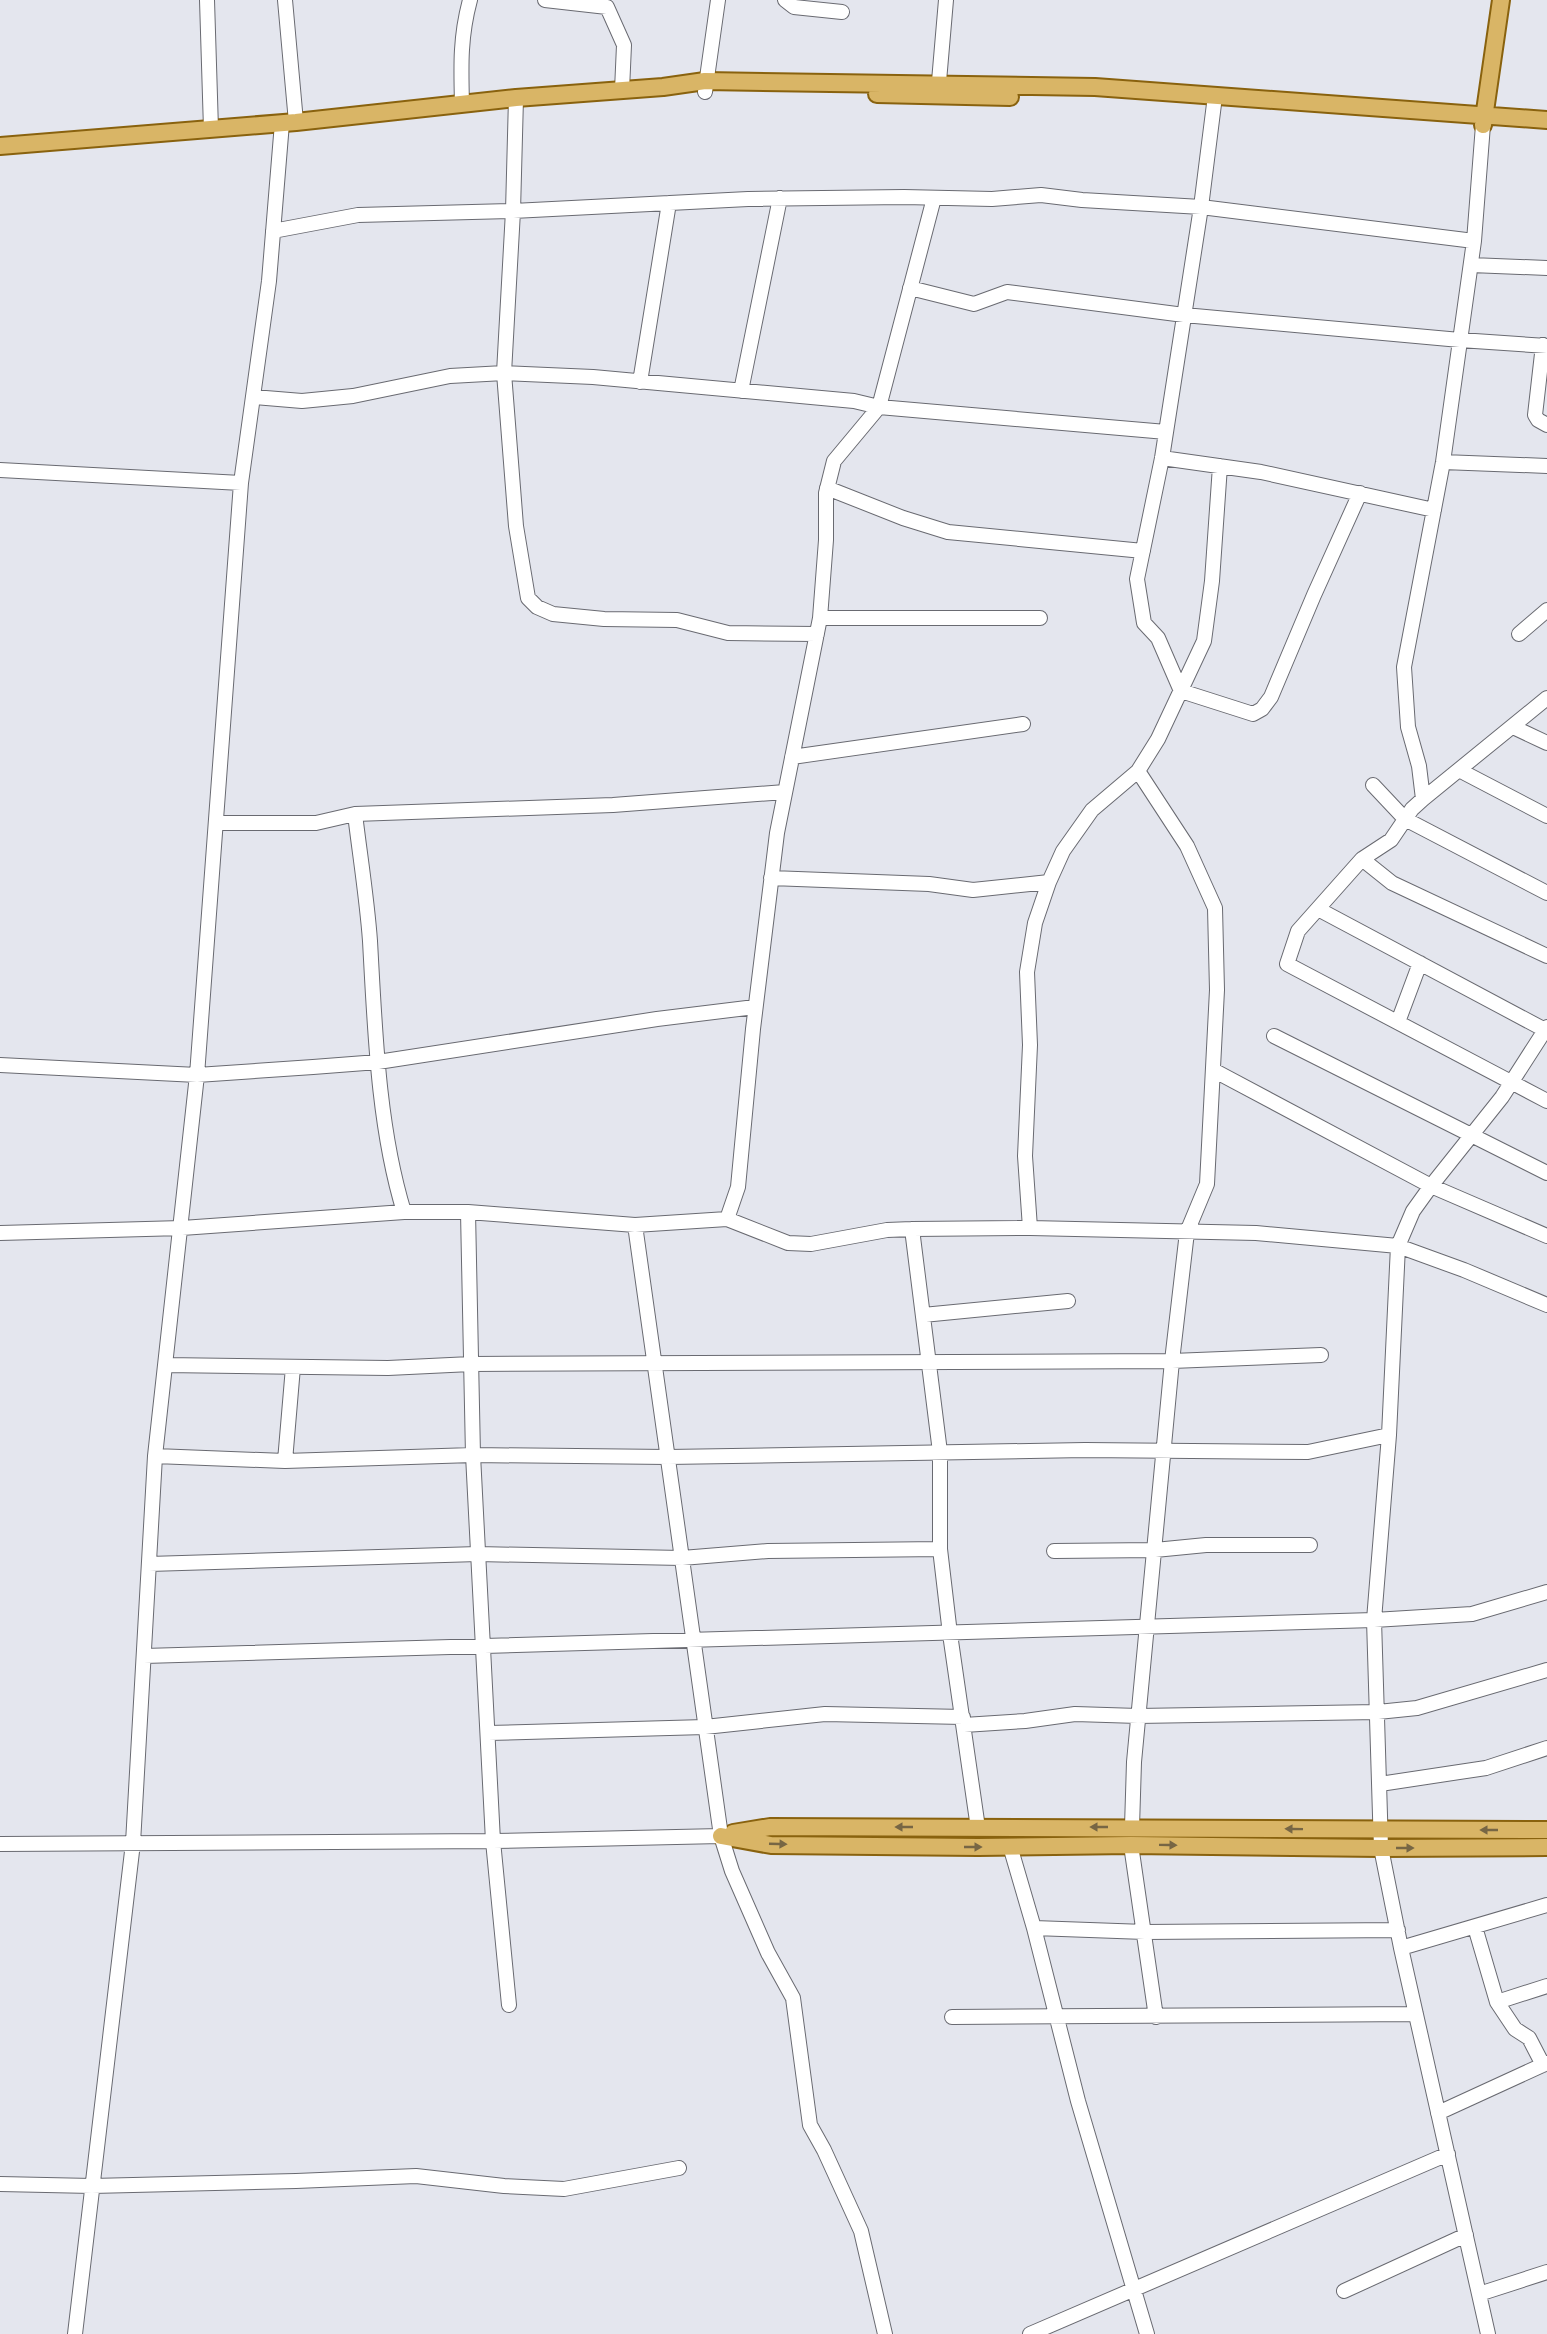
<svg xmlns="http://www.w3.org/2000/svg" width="1547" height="2334" viewBox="0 0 1547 2334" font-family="'Alegreya Sans',sans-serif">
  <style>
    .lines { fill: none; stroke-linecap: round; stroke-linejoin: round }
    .minor-casing { stroke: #696a71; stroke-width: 16 }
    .major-casing { stroke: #89620e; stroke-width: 20 }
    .minor { stroke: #fff; stroke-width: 14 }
    .major { stroke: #d9b566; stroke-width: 16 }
    .oneway { fill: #764 }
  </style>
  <rect width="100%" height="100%" fill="#e4e6ee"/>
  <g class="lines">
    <g class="minor-casing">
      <path id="minor" d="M 207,0 L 211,129
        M 285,0 L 296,122
        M 545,0 L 607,7 L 624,45 L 622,90
        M 785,0 L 794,7 L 842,12
        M 705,92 L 718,0
        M 938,93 L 946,0
        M 1215,96 L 1201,207 L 1162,458 L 1137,579 L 1144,623 L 1158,638 L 1181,691 L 1253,714 L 1262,709 L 1271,697 L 1314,595 L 1360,493
        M 516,98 L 513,211 L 504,373 L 516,526 L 528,598 L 537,607 L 553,614 L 604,619 L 677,620 L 728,633 L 817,634
        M 462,104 C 461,66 460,37 470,0
        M 1483,125 L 1474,241 L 1443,462 L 1404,667 L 1408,727 L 1419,766 L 1423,799 L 1412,809 L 1391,840 L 1362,859 L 1298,931 L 1287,964 L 1547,1101
        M 273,231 L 358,215 L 513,211 L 748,199 L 904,197 L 992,199 L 1041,195 L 1082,200 L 1201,207 L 1474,241
        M 1471,265 L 1547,268
        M 910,288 L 974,304 L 1007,292 L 1184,315 L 1460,340 L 1547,346
        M 1543,345 L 1535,415 L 1538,420 L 1547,425
        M 640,382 L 669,203
        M 741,391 L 780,198
        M 253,397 L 302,401 L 353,396 L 450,376 L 504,373 L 593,377 L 854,401 L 879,407 L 1166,432
        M 1162,458 L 1261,472 L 1434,510
        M 1443,462 L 1547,466
        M 0,470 L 241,483
        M 827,488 L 903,518 L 948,532 L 1143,551
        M 820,618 L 1040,618
        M 1519,634 L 1547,610
        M 1513,727 L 1547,743
        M 792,757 L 1023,724
        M 1459,770 L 1547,816
        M 1373,785 L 1405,819 L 1547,893
        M 1423,799 L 1547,698
        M 355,814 C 360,856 367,899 370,941 C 375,1030 378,1127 404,1212
        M 216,823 L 316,823 L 355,814 L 613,805 L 785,792
        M 1362,859 L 1392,883 L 1547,956
        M 771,878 L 929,884 L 973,890 L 1049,882
        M 1318,909 L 1547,1031
        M 1398,1022 L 1420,963
        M 1274,1036 L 1547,1173
        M 0,1065 L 197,1075 L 313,1067 L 378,1062 L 657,1019 L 755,1007
        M 1213,1070 L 1431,1186 L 1547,1236
        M 468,1212 L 473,1455 L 493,1841 L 509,2005
        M 727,1219 L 738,1187 L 753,1029 L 777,833 L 820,618 L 826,540 L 826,493 L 834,461 L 879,407 L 934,198
        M 635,1225 L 721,1836 L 732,1871 L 768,1953 L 793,1998 L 810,2125 L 824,2150 L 861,2231 L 885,2334
        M 1030,1228 L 1025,1156 L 1030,1045 L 1027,972 L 1035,923 L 1049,882 L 1063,851 L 1092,810 L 1138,771 L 1158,739 L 1204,641 L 1212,581 L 1220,466
        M 912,1229 L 940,1452 L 940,1549 L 950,1634 L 978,1828
        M 0,1233 L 182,1228 L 404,1212 L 468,1212 L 635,1225 L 727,1219 L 788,1243 L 811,1244 L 887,1230 L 912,1229 L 1030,1228 L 1256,1233 L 1398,1246 L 1464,1270 L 1547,1305
        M 923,1315 L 1068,1301
        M 165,1365 L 388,1368 L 471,1364 L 1172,1361 L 1321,1355
        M 155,1456 L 285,1461 L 473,1455 L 668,1457 L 1085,1450 L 1308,1452 L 1389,1435
        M 285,1461 L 293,1367
        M 1054,1551 L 1155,1550 L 1206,1545 L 1310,1545
        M 149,1564 L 478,1554 L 682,1558 L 768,1551 L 940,1549
        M 144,1656 L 1374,1620 L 1472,1614 L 1547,1592
        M 964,1725 L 1025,1721 L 1075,1714 L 1138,1716 L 1378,1712 L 1417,1708 L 1547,1670
        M 488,1733 L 705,1727 L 825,1714 L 963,1717
        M 1380,1784 L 1486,1768 L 1547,1748
        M 1132,1827 L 1134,1762 L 1172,1361 L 1187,1232 L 1207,1184 L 1217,990 L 1215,908 L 1187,846 L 1138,771
        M 0,1844 L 493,1841 L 721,1836
        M 1131,1845 L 1156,2017
        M 1010,1846 L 1034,1928 L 1078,2101 L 1147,2334
        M 1475,1927 L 1497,2002 L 1515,2029 L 1529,2038 L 1543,2065
        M 1034,1928 L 1145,1932 L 1398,1930
        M 1401,1948 L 1547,1905
        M 1497,2002 L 1547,1986
        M 952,2017 L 1416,2014
        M 1438,2113 L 1547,2063
        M 0,2184 L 92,2186 L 296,2181 L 416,2176 L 504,2186 L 564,2189 L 679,2168
        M 1344,2291 L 1466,2235
        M 1479,2294 L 1547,2272
        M 75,2334 L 133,1843 L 155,1456 L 197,1075 L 241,483 L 269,281 L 282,123
        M 1030,2334 L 1448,2154
        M 1488,2334 L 1401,1948 L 1381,1848 L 1374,1620 L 1389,1435 L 1398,1246 L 1413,1211 L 1431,1186 L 1502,1097 L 1547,1027"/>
    </g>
    <g class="major-casing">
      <path id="major" d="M 877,94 L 1010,97
        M 1483,125 L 1501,0
        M 0,146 L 296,122 L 516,98 L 663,87 L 705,81 L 1095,87 L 1547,120
        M 733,1833 L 770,1827 L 1547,1830
        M 721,1836 L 771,1845 L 978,1847 L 1131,1845 L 1381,1848 L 1547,1847"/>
    </g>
    <use href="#minor" class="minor"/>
    <use href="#major" class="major"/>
  </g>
  <defs><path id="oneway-solid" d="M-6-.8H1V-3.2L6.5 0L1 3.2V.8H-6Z" transform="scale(1.5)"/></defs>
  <g class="oneway">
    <use href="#oneway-solid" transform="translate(904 1827) rotate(-180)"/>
    <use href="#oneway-solid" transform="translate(1099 1827) rotate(180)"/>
    <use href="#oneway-solid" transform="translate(1294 1829) rotate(-179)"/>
    <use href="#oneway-solid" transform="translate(1489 1830) rotate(-180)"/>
    <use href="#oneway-solid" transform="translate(778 1844) rotate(2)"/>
    <use href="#oneway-solid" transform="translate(1168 1845) rotate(1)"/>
    <use href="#oneway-solid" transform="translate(973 1847)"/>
    <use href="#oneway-solid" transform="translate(1405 1848)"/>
  </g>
</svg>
